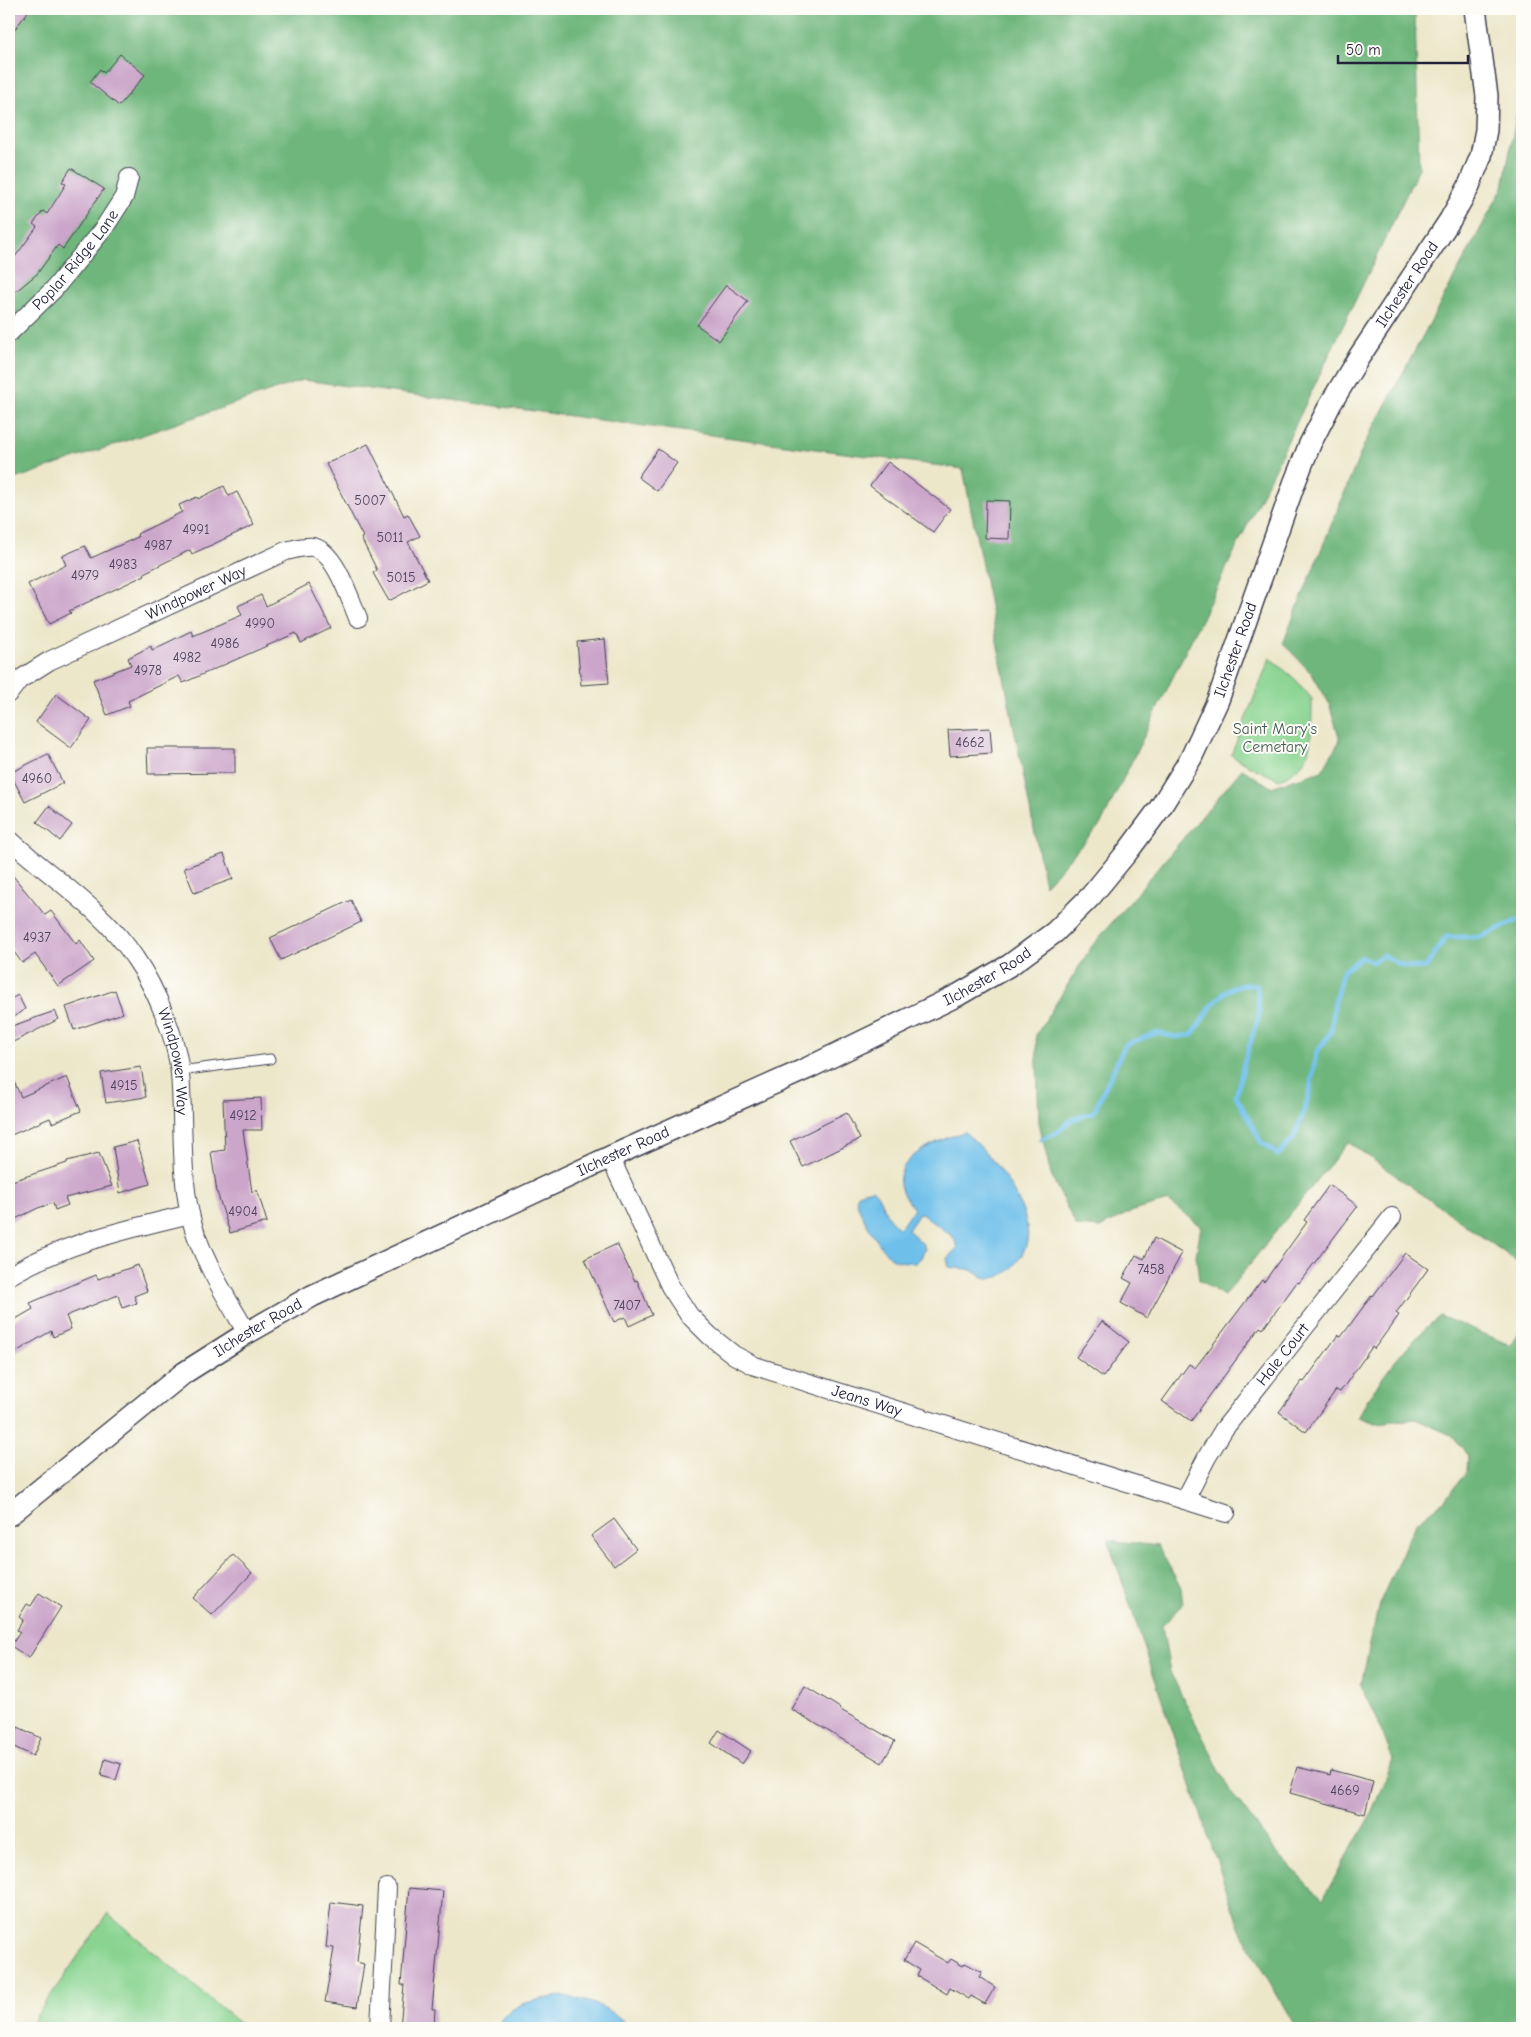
<svg xmlns="http://www.w3.org/2000/svg" width="1531" height="2037" viewBox="0 0 1531 2037" font-family="'Comic Neue',sans-serif">
  <style>
    .green { fill: #89d491; stroke: #567b66 }
    .forest { fill: #6eb67b; stroke: #486c5b }
    .water { fill: #6ec0ea; stroke: #487192 }
    .lines { fill: none; stroke-linecap: round; stroke-linejoin: round }
    .stream { stroke: #6ec0ea; stroke-width: 5 }
    .building { fill: #cba5ca }
    .service-casing { stroke: #404050; stroke-width: 11 }
    .minor-casing { stroke: #404050; stroke-width: 20 }
    .tertiary-casing { stroke: #404050; stroke-width: 24 }
    .service { stroke: #fff; stroke-width: 9 }
    .minor { stroke: #fff; stroke-width: 18 }
    .tertiary { stroke: #fff; stroke-width: 21 }
    .labels { text-anchor: middle; dominant-baseline: central; stroke-width: 4; stroke-linejoin: round; paint-order: stroke }
    .number-label { font-size: 14px; fill: #4c435f }
    .street-label { font-size: 16px; fill: #22223b; stroke: #fdfcf7 }
    .park-label { font-size: 16px; fill: #466059; stroke: #fdfcf7 }
  </style>
  <rect width="100%" height="100%" fill="#fdfcf7"/>
  <filter id="ink" filterUnits="userSpaceOnUse"><feTurbulence type="fractalNoise" baseFrequency=".02" numOctaves="2"/><feDisplacementMap in="SourceGraphic" scale="10" xChannelSelector="R" yChannelSelector="G"/><feConvolveMatrix kernelMatrix="1 2 1 2 8 2 1 2 1" color-interpolation-filters="sRGB"/></filter>
  <filter id="wash" filterUnits="userSpaceOnUse"><feTurbulence type="fractalNoise" baseFrequency=".0096" numOctaves="4" result="noise"/><feDisplacementMap in="SourceGraphic" scale="20" xChannelSelector="R" yChannelSelector="G"/><feGaussianBlur stdDeviation="1.12" result="paint"/><feColorMatrix in="noise" values="0 0 0 0 0 0 0 0 0 0 0 0 0 0 0 0 0 1.4 0 .05"/><feComposite in="paint" operator="in"/></filter>
  <g filter="url(#wash)">
    <rect width="100%" height="100%" fill="#ede7ca"/>
    <path class="green" d="M 1270,658 L 1295,679 L 1312,699 C 1312,712 1312,747 1306,758 C 1301,768 1288,775 1279,780 L 1250,766 L 1231,755 Z
      M 108,1913 L 108,1914 L 245,2028 L 28,2028 Z"/>
    <path class="forest" d="M 9,9 L 1415,9 L 1419,168 L 1244,532 L 1101,824 L 1045,885 L 963,469 L 303,380 L 9,481 Z
      M 1522,87 L 1522,1265 L 1348,1142 L 1224,1296 L 1199,1280 L 1196,1255 L 1201,1226 L 1168,1201 L 1130,1212 L 1100,1228 L 1076,1226 L 1051,1175 L 1039,1122 L 1036,1035 L 1092,946 L 1242,769 L 1271,787 L 1322,771 L 1340,740 L 1329,703 L 1312,674 L 1283,643 L 1364,445 L 1503,187 Z
      M 1440,1316 L 1510,1345 L 1522,1326 L 1522,2028 L 1296,2028 L 1240,1930 L 1108,1540 L 1158,1546 L 1181,1588 L 1183,1605 L 1162,1626 L 1170,1672 L 1230,1791 L 1275,1850 L 1322,1900 L 1371,1814 L 1393,1760 L 1375,1714 L 1361,1685 L 1379,1604 L 1416,1523 L 1444,1501 L 1467,1471 L 1468,1456 L 1451,1435 L 1415,1419 L 1376,1423 L 1358,1417 C 1379,1378 1406,1344 1440,1316 Z"/>
    <path class="water" d="M 964,1132 C 989,1150 1034,1209 1027,1242 C 1025,1249 1022,1256 1017,1262 C 1011,1271 1000,1279 988,1278 C 979,1277 975,1271 968,1269 C 961,1268 955,1269 949,1267 L 947,1258 L 958,1247 L 953,1237 L 924,1215 L 919,1214 L 908,1230 L 922,1243 L 925,1249 L 921,1258 L 915,1263 C 908,1262 898,1262 892,1258 C 880,1250 858,1212 856,1198 L 860,1192 L 872,1189 C 879,1194 881,1203 885,1211 C 888,1218 893,1223 899,1228 L 901,1227 L 914,1208 C 873,1167 929,1143 964,1132 Z
      M 564,1996 C 590,2002 612,2006 629,2028 L 496,2028 C 509,2002 537,1999 564,1996 Z"/>
    <g class="lines">
      <path class="stream" d="M 1041,1139 L 1058,1132 L 1071,1120 L 1094,1112 L 1125,1045 L 1156,1033 L 1176,1037 L 1192,1035 C 1210,1010 1221,980 1257,985 L 1259,1016 L 1245,1059 L 1236,1096 L 1261,1142 L 1278,1155 L 1294,1138 L 1305,1108 L 1310,1090 L 1316,1053 L 1331,1032 L 1335,1000 L 1343,971 L 1362,957 L 1372,962 L 1384,955 C 1398,965 1410,969 1426,967 L 1446,937 L 1481,937 L 1522,918"/>
    </g>
    <g id="blocks">
      <path class="building" d="M 9,9 L 30,9 L 9,37 Z
        M 120,54 L 145,75 L 119,106 L 90,82 L 100,69 L 104,73 Z
        M 71,168 L 104,189 L 63,249 L 58,245 L 37,274 L 15,292 L 9,285 L 9,265 L 37,227 L 33,224 L 43,211 L 47,214 L 66,184 L 62,182 Z
        M 726,285 L 748,301 L 719,341 L 697,325 Z
        M 368,444 L 404,516 L 408,514 L 420,536 L 408,542 L 428,580 L 389,601 L 373,573 L 377,570 L 361,538 L 363,537 L 326,464 Z
        M 658,449 L 677,463 L 657,491 L 638,477 Z
        M 888,462 L 950,509 L 933,532 L 870,486 Z
        M 224,486 L 229,496 L 237,492 L 254,525 L 192,554 L 190,550 L 144,573 L 145,575 L 69,611 L 71,613 L 49,624 L 28,584 L 66,565 L 62,556 L 85,546 L 91,558 L 138,537 L 137,534 L 182,512 L 179,505 L 197,497 L 198,499 Z
        M 986,500 L 1010,501 L 1009,539 L 985,538 Z
        M 309,584 L 331,628 L 301,643 L 296,633 L 183,683 L 179,676 L 128,701 L 130,706 L 107,715 L 93,680 L 131,665 L 128,658 L 151,646 L 152,650 L 191,631 L 193,636 L 242,615 L 238,606 L 261,595 L 266,606 Z
        M 605,639 L 609,683 L 581,685 L 577,642 Z
        M 56,694 L 91,720 L 71,748 L 36,722 Z
        M 990,728 L 992,753 L 950,756 L 948,730 Z
        M 147,748 L 235,748 L 235,773 L 148,774 Z
        M 48,754 L 63,783 L 25,802 L 10,773 Z
        M 49,806 L 72,825 L 60,841 L 37,822 Z
        M 224,854 L 233,879 L 194,893 L 184,868 Z
        M 9,871 L 45,915 L 51,911 L 76,944 L 80,940 L 94,961 L 58,986 L 35,954 L 22,963 L 9,945 Z
        M 351,900 L 361,922 L 281,960 L 270,938 Z
        M 115,990 L 123,1013 L 74,1030 L 66,1007 Z
        M 18,995 L 25,1009 L 9,1020 L 9,1000 Z
        M 55,1011 L 59,1019 L 9,1044 L 9,1027 Z
        M 141,1067 L 146,1097 L 106,1103 L 101,1073 Z
        M 9,1070 L 21,1097 L 67,1077 L 81,1111 L 52,1123 L 50,1118 L 9,1136 Z
        M 261,1098 L 262,1130 L 243,1130 L 252,1192 L 257,1190 L 267,1222 L 230,1233 L 217,1192 L 211,1152 L 225,1150 L 223,1100 Z
        M 847,1113 L 860,1139 L 803,1167 L 790,1141 Z
        M 137,1141 L 150,1184 L 120,1193 L 113,1147 Z
        M 99,1153 L 112,1186 L 65,1198 L 68,1205 L 55,1210 L 53,1203 L 38,1208 L 9,1222 L 9,1182 L 67,1163 L 67,1161 Z
        M 1329,1185 L 1358,1206 L 1299,1283 L 1297,1282 L 1263,1329 L 1260,1327 L 1191,1421 L 1162,1401 L 1189,1364 L 1195,1368 L 1262,1280 L 1264,1282 L 1307,1222 L 1304,1220 Z
        M 1154,1238 L 1182,1253 L 1147,1318 L 1121,1303 L 1132,1283 L 1123,1278 L 1136,1255 L 1144,1259 Z
        M 617,1244 L 635,1281 L 637,1280 L 652,1315 L 629,1326 L 625,1317 L 614,1322 L 585,1259 Z
        M 1405,1253 L 1428,1269 L 1396,1313 L 1399,1315 L 1374,1349 L 1372,1347 L 1340,1392 L 1336,1390 L 1306,1432 L 1279,1412 L 1302,1381 L 1304,1382 L 1338,1335 L 1341,1337 L 1372,1295 L 1373,1296 Z
        M 138,1265 L 147,1291 L 134,1296 L 137,1303 L 122,1308 L 118,1295 L 66,1316 L 71,1329 L 53,1337 L 51,1331 L 9,1356 L 9,1323 L 33,1309 L 30,1303 L 96,1275 L 98,1279 Z
        M 1102,1321 L 1129,1342 L 1103,1377 L 1076,1357 Z
        M 614,1519 L 636,1549 L 614,1566 L 591,1536 Z
        M 233,1555 L 252,1573 L 212,1615 L 193,1598 Z
        M 39,1593 L 61,1607 L 29,1658 L 11,1646 L 20,1632 L 17,1630 L 23,1620 L 19,1617 L 27,1604 L 31,1606 Z
        M 805,1686 L 840,1708 L 839,1709 L 895,1741 L 882,1763 L 791,1709 Z
        M 18,1727 L 41,1738 L 33,1756 L 10,1745 Z
        M 719,1730 L 751,1751 L 742,1764 L 711,1743 Z
        M 105,1759 L 121,1764 L 116,1780 L 101,1776 Z
        M 1297,1767 L 1330,1775 L 1331,1770 L 1373,1781 L 1365,1814 L 1290,1793 Z
        M 409,1888 L 443,1891 L 432,2009 L 435,2009 L 434,2028 L 400,2028 L 404,1985 L 401,1985 Z
        M 331,1902 L 363,1906 L 357,1962 L 364,1964 L 357,2007 L 325,2002 L 334,1948 L 326,1947 Z
        M 914,1943 L 948,1963 L 951,1959 L 963,1966 L 965,1963 L 982,1972 L 979,1977 L 995,1987 L 985,2004 L 971,1996 L 969,1999 L 950,1988 L 947,1994 L 917,1976 L 920,1970 L 904,1960 Z"/>
    </g>
  </g>
  <g filter="url(#ink)">
    <use href="#blocks" fill-opacity="0" stroke="#404050" stroke-width="1"/>
    <g class="lines">
      <g class="service-casing">
        <path id="service" d="M 180,1071 L 270,1059"/>
      </g>
      <g class="minor-casing">
        <g id="minor">
          <path id="s1" d="M 9,333 L 54,289 L 104,228 L 124,197 L 129,178"/>
          <path id="s2" d="M 9,693 L 19,680 L 49,661 L 286,551 C 295,549 304,546 313,547 C 335,551 350,599 358,618"/>
          <path id="s3" d="M 9,839 C 51,878 103,909 135,958 C 155,987 177,1038 180,1074 C 184,1118 180,1171 190,1214 C 199,1255 226,1297 247,1333"/>
          <path id="s4" d="M 610,1157 L 670,1286 L 689,1315 L 710,1336 L 734,1355 L 755,1366 L 1226,1513"/>
          <path d="M 9,1276 C 64,1243 128,1229 190,1214"/>
          <path id="s5" d="M 1185,1500 L 1207,1457 L 1224,1429 L 1392,1217"/>
          <path d="M 380,2028 L 387,1888"/>
        </g>
      </g>
      <g class="tertiary-casing">
        <g id="tertiary">
          <path id="s6" d="M 9,1515 L 184,1373 L 247,1333 L 312,1296 L 610,1157 L 808,1068 L 958,995 L 1010,965 L 1055,932 L 1091,896 L 1128,851 L 1160,808 L 1191,758 L 1218,700 L 1294,484 L 1310,444 L 1331,403 L 1359,357 L 1450,220 L 1468,188 L 1481,156 L 1486,130 L 1487,96 L 1475,9"/>
        </g>
      </g>
      <use href="#service" class="service"/>
      <use href="#minor" class="minor"/>
      <use href="#tertiary" class="tertiary"/>
    </g>
  </g>
  <g class="labels">
    <g class="number-label">
      <text x="370" y="500">5007</text>
      <text x="196" y="529">4991</text>
      <text x="390" y="537">5011</text>
      <text x="158" y="545">4987</text>
      <text x="123" y="564">4983</text>
      <text x="85" y="575">4979</text>
      <text x="401" y="577">5015</text>
      <text x="260" y="623">4990</text>
      <text x="225" y="643">4986</text>
      <text x="187" y="657">4982</text>
      <text x="148" y="670">4978</text>
      <text x="970" y="742">4662</text>
      <text x="37" y="778">4960</text>
      <text x="37" y="937">4937</text>
      <text x="124" y="1085">4915</text>
      <text x="243" y="1115">4912</text>
      <text x="243" y="1211">4904</text>
      <text x="1151" y="1269">7458</text>
      <text x="627" y="1305">7407</text>
      <text x="1345" y="1790">4669</text>
    </g>
    <g class="street-label">
      <text stroke="none"><textPath href="#s1" startOffset="99">Poplar Ridge Lane</textPath></text>
      <text stroke="none"><textPath href="#s6" startOffset="1948">Ilchester Road</textPath></text>
      <text stroke="none"><textPath href="#s2" startOffset="214">Windpower Way</textPath></text>
      <text stroke="none"><textPath href="#s6" startOffset="1542">Ilchester Road</textPath></text>
      <text stroke="none"><textPath href="#s6" startOffset="1122">Ilchester Road</textPath></text>
      <text stroke="none"><textPath href="#s3" startOffset="286">Windpower Way</textPath></text>
      <text stroke="none"><textPath href="#s6" startOffset="718">Ilchester Road</textPath></text>
      <text stroke="none"><textPath href="#s6" startOffset="312">Ilchester Road</textPath></text>
      <text stroke="none"><textPath href="#s5" startOffset="176">Hale Court</textPath></text>
      <text stroke="none"><textPath href="#s4" startOffset="378">Jeans Way</textPath></text>
    </g>
    <g class="park-label">
      <text x="1275" y="729">Saint Mary's<tspan x="1275" dy="18">Cemetary</tspan></text>
    </g>
  </g>
  <rect width="1531" height="2037" fill="none" stroke="#fdfcf7" stroke-width="30"/>
  <path d="M1338 55v8h130v-8" fill="none" stroke="#22223b" stroke-width="2.5"/>
  <text x="1346" y="55" font-size="15" fill="#22223b" stroke="#fdfcf7" stroke-width="4" paint-order="stroke">50 m</text>
</svg>
